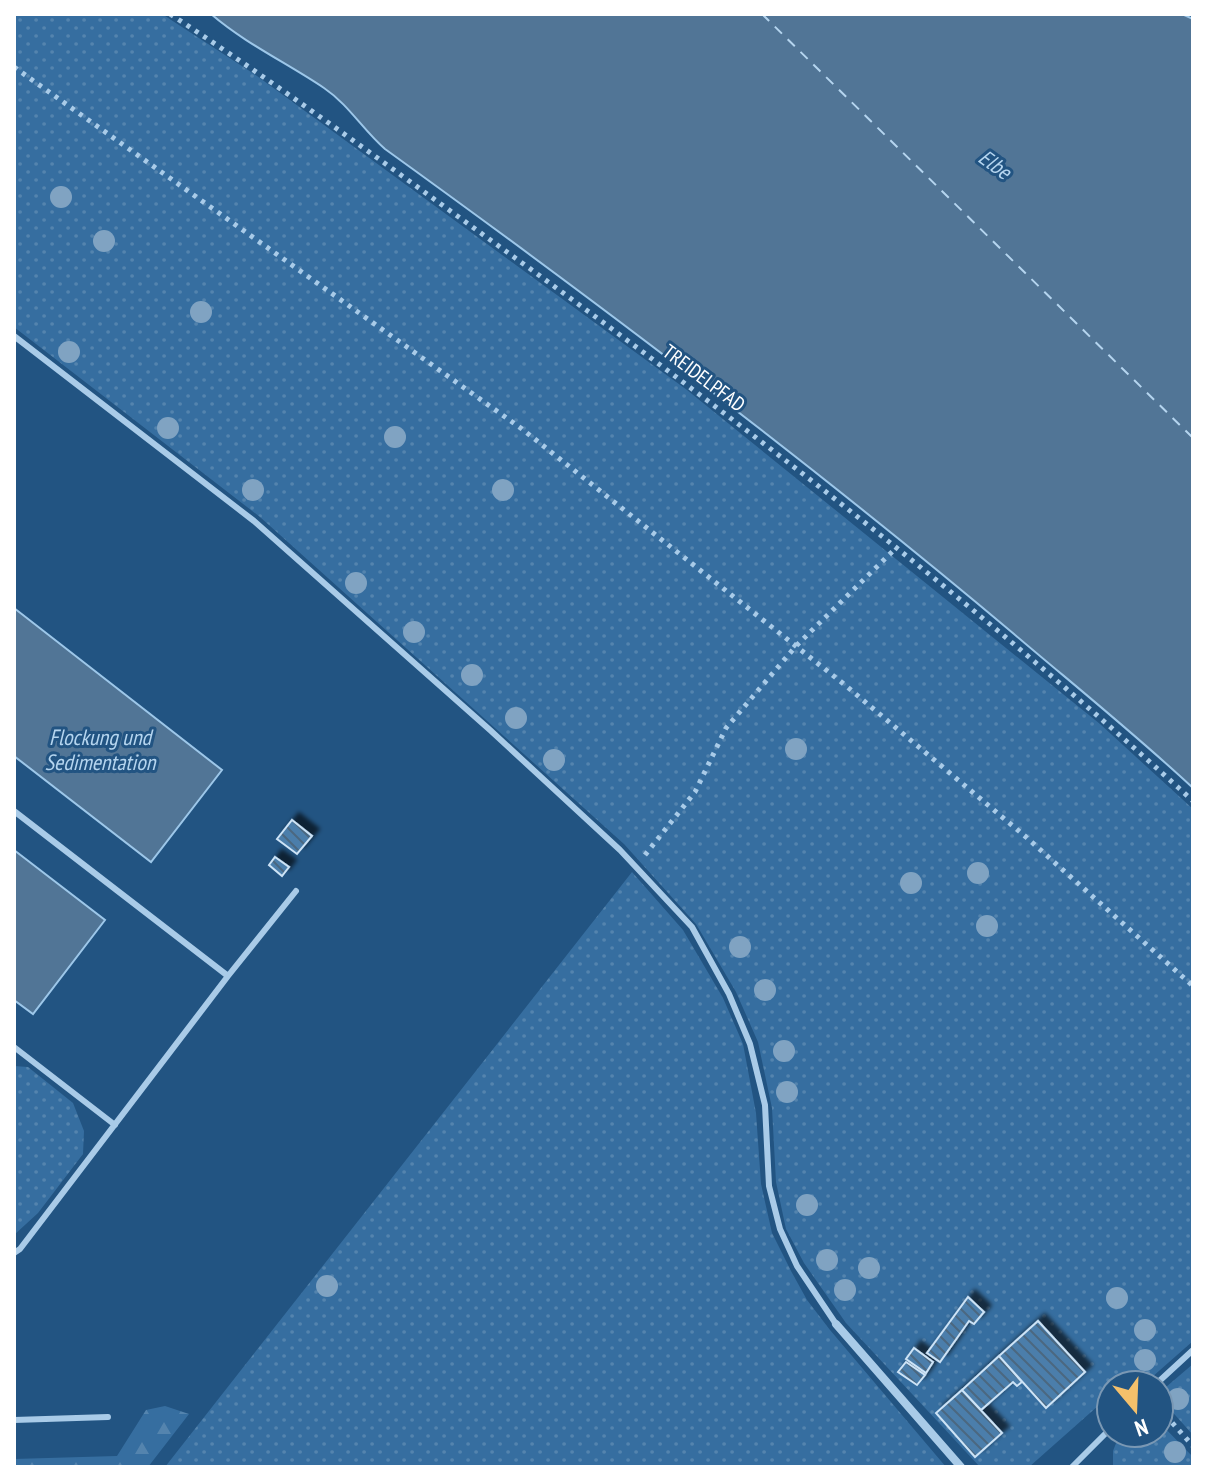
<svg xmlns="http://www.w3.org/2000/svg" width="1207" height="1481" viewBox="0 0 1207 1481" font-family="'PT Sans Narrow',sans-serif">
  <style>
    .grass { fill: url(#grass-dots) }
    .forest { fill: url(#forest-firs) }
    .water { fill: #517596; stroke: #9dc7e9; stroke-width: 2 }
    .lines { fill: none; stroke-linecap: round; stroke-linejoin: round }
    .ferry { stroke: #b5d5ef; stroke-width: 2; stroke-dasharray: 10 8; stroke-linecap: butt }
    .building { fill: url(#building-back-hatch); stroke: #cde3f6; stroke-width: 2; filter: url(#shadow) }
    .path { stroke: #a9cbe8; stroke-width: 5; stroke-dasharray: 4 6; stroke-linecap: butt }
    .service { stroke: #a9cbe8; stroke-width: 6 }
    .minor { stroke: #a9cbe8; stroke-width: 8 }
    .tree { fill: #80a3c2 }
    .labels { text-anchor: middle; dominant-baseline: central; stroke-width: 6; stroke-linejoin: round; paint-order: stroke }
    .street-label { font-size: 20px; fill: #fff; stroke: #225482 }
    .water-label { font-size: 22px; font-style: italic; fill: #b5d5ef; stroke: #225482 }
  </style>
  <defs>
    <pattern id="grass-dots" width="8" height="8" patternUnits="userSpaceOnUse" patternTransform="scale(2)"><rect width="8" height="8" fill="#366ea0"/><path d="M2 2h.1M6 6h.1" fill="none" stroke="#5484ae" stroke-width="1.8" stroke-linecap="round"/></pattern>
    <pattern id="forest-firs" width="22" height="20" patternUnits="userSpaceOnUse" patternTransform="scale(2)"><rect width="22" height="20" fill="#366ea0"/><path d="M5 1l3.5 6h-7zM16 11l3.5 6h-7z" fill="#5484ae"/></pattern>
    <pattern id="building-back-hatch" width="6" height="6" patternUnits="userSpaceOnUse" patternTransform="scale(2)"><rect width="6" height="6" fill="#4b7eab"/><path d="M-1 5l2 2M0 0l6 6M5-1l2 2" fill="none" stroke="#4b6880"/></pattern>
    <filter id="shadow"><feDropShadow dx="7" dy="-7" stdDeviation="2" flood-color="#0009"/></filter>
  </defs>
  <rect width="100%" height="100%" fill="#225482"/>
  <path class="grass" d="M 14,14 L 162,14 L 257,76 L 687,390 L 1100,724 L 1193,809 L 1193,1341 L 1143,1385 L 1111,1385 L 1111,1399 L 1108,1397 L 1029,1467 L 980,1467 L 846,1323 L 804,1263 L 786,1229 L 776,1182 L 772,1108 L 758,1042 L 736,992 L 696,924 L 624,844 L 260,517 L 14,327 Z
    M 632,872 L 683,930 L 723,998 L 743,1044 L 756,1113 L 761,1184 L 772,1233 L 791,1271 L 807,1300 L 830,1330 L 946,1467 L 165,1467 Z
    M 14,1066 L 28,1067 L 73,1103 L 84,1131 L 83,1154 L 38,1213 L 14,1235 Z
    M 1193,1364 L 1193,1435 L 1159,1397 L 1159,1393 Z
    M 1159,1422 L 1193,1457 L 1193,1467 L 1113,1467 L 1113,1451 L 1120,1433 L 1159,1433 Z"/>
  <path class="forest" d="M 165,1406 L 189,1414 L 148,1467 L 14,1467 L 14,1459 L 117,1456 L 146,1410 Z"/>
  <path class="water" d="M 211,14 L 1182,14 L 1193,19 L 1193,788 C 1135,734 1074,685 1014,634 C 811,463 600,304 385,149 C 363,130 349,105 324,88 C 287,63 246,44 211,14 Z
    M 14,608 L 222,770 L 151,862 L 14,756 Z
    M 14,850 L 105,920 L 33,1014 L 14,1000 Z"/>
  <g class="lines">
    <path class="ferry" d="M 762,14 L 1193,438"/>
  </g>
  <path class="building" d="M 292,820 L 312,836 L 297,854 L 277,839 Z
    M 275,857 L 289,867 L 282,876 L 269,865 Z
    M 968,1297 L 984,1312 L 974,1324 L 969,1321 L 940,1362 L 927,1353 Z
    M 1038,1321 L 1085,1372 L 1046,1408 L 999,1356 Z
    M 914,1348 L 933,1362 L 926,1373 L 906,1359 Z
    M 999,1356 L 1022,1382 L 1017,1386 L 1013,1382 L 981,1410 L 962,1390 Z
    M 906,1362 L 925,1375 L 917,1385 L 898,1372 Z
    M 962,1390 L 1002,1433 L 975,1457 L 936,1413 Z"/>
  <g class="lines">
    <path class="path" d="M 170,14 C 291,93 407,180 525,265 C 755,433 982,608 1193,801
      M 14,67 L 522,429 L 845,685 L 1026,837 L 1193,986
      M 645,855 L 695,792 L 726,728 L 796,646 L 896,548
      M 1159,1408 L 1193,1446"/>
    <path class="service" d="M 14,336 L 254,521 L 490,730 L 620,850 L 692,927 L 729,994 L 750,1044 L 765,1105 L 769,1186 L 780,1229 L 797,1266 L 836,1324
      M 14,811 L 228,976
      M 14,1047 L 115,1125
      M 14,1253 L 20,1249 L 228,976 L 296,891
      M 1155,1385 L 1193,1350
      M 14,1420 L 108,1417
      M 1072,1467 L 1111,1428"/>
    <path class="minor" d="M 836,1324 L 961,1467"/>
  </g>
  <g class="tree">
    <circle cx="61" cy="197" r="11"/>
    <circle cx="104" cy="241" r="11"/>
    <circle cx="201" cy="312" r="11"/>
    <circle cx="69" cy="352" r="11"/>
    <circle cx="168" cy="428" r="11"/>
    <circle cx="395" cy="437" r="11"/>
    <circle cx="253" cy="490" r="11"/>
    <circle cx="503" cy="490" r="11"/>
    <circle cx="356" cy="583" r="11"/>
    <circle cx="414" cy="632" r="11"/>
    <circle cx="472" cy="675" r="11"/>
    <circle cx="516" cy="718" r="11"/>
    <circle cx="796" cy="749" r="11"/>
    <circle cx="554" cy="760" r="11"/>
    <circle cx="978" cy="873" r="11"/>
    <circle cx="911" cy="883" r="11"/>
    <circle cx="987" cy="926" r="11"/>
    <circle cx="740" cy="947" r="11"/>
    <circle cx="765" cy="990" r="11"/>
    <circle cx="784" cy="1051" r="11"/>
    <circle cx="787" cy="1092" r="11"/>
    <circle cx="807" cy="1205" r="11"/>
    <circle cx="827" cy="1260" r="11"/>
    <circle cx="869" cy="1268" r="11"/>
    <circle cx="327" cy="1286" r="11"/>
    <circle cx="845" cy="1290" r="11"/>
    <circle cx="1117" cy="1298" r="11"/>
    <circle cx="1145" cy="1330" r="11"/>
    <circle cx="1145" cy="1360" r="11"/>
    <circle cx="1178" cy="1399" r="11"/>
    <circle cx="1175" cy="1452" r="11"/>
  </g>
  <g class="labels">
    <g class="street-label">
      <text transform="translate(704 378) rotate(37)">TREIDELPFAD</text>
    </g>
    <g class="water-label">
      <text transform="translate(995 164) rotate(36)">Elbe</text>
      <text x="100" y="737">Flockung und<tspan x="100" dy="25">Sedimentation</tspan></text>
    </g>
  </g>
  <rect width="1207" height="1481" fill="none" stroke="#ffffff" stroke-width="32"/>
  <g transform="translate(1135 1409) rotate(161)"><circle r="38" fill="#225482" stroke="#7a98b4" stroke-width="2"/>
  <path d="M0-6L14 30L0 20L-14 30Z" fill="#f4c06b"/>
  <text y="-12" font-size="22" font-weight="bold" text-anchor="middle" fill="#ffffff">N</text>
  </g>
</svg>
